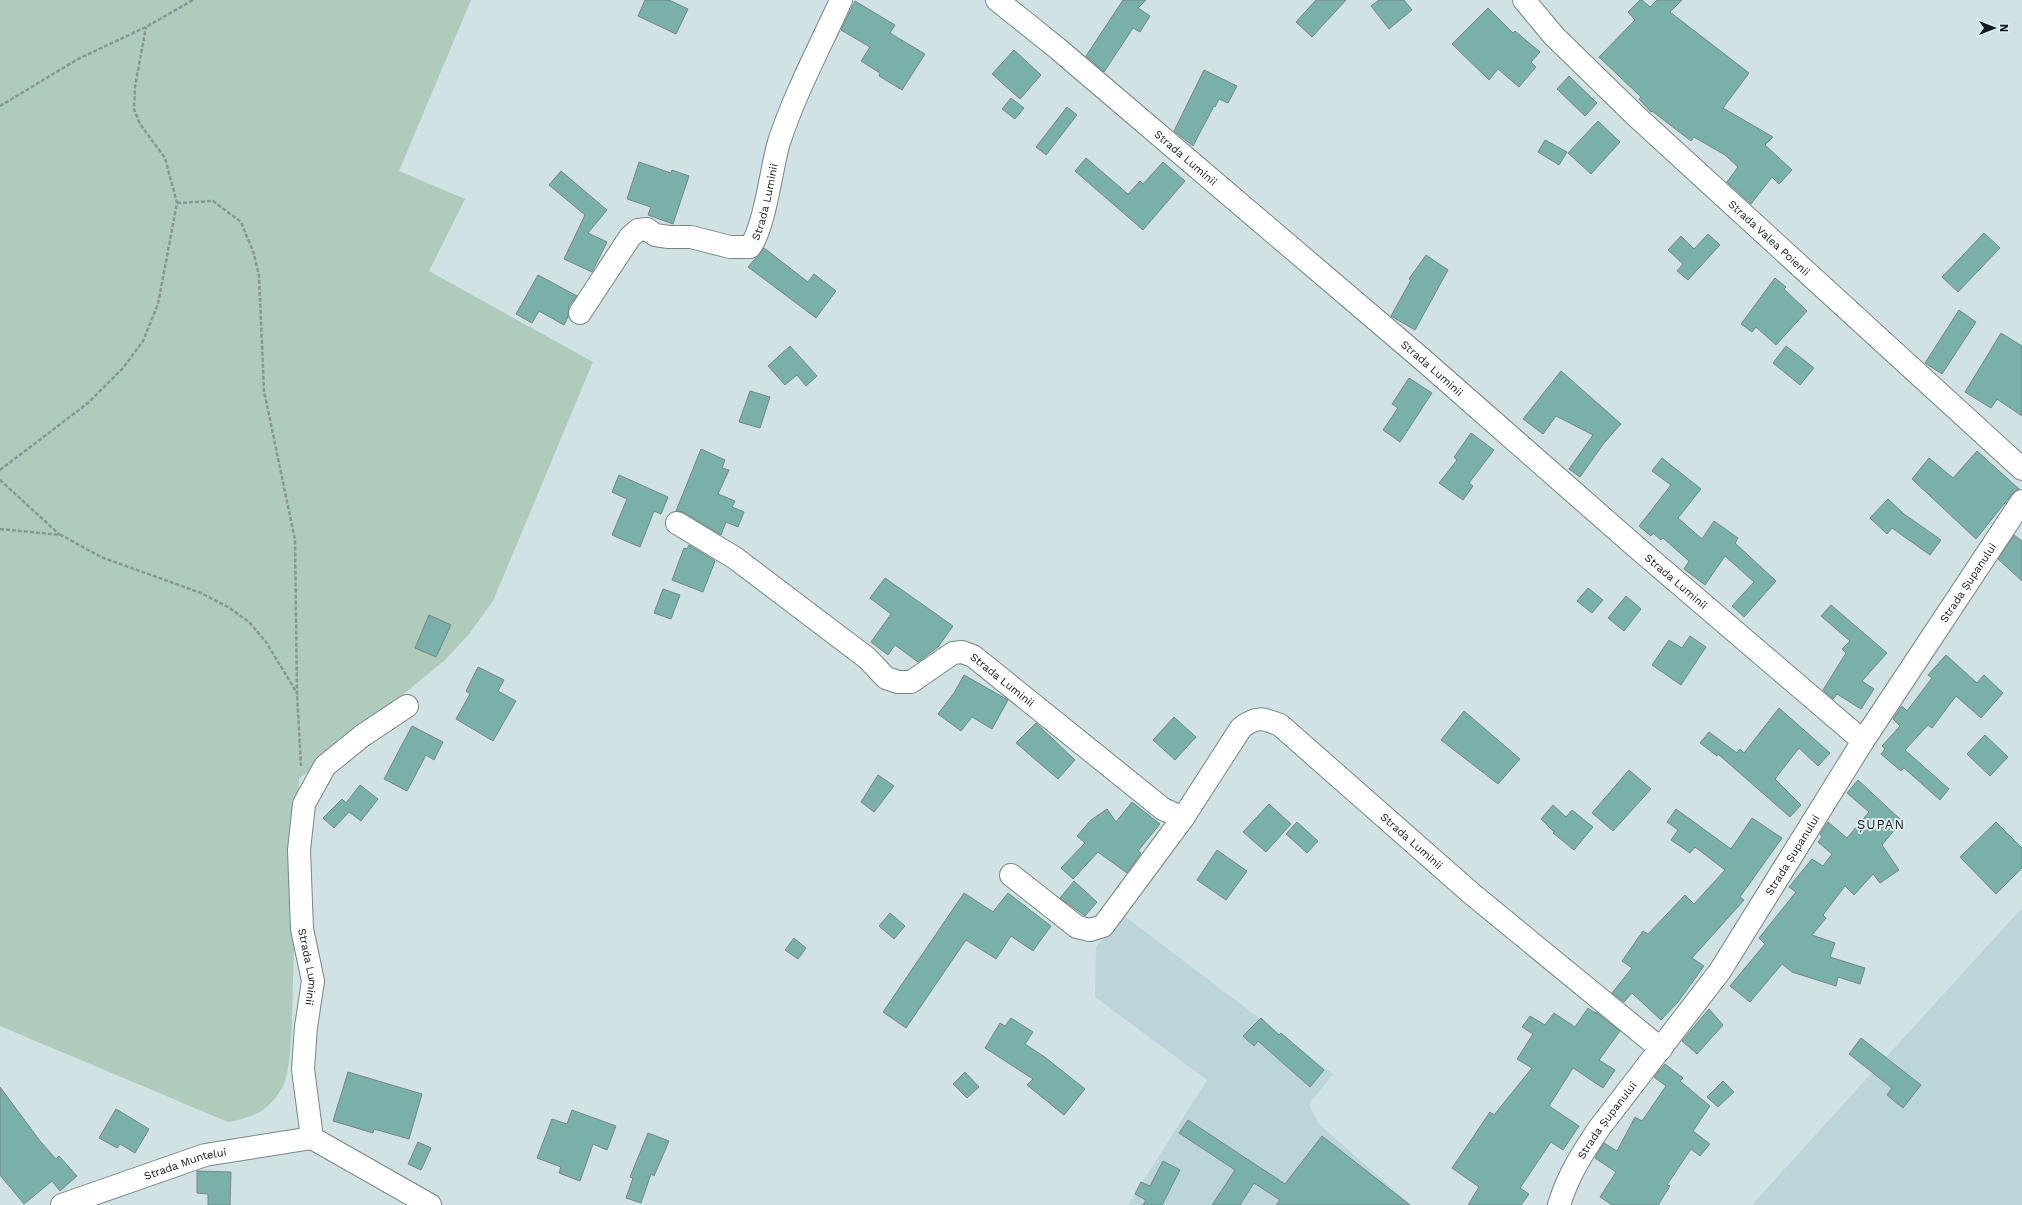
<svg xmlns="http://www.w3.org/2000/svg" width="2022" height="1205" viewBox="0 0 2022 1205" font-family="'Work Sans',sans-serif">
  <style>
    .built { fill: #bcd5da }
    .green { fill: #afcbbc }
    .building { fill: #79b0a9; stroke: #768684 }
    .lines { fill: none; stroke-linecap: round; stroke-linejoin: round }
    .minor-casing { stroke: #758588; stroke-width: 24 }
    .tertiary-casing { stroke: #758588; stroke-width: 24 }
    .path { stroke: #899698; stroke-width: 2.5; stroke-dasharray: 4 2; stroke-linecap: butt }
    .minor { stroke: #fff; stroke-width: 22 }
    .tertiary { stroke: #fff; stroke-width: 22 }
    .labels { text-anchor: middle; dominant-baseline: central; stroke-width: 4; stroke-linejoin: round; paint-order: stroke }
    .street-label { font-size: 11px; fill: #141a1b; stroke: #deeff2 }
    .quarter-label { font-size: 13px; letter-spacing: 1px; fill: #141a1b; stroke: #deeff2 }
  </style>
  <rect width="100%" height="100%" fill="#d1e2e5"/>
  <path class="built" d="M 2022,908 L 2022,1205 L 1752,1205 L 1898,1044 Z
    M 1123,915 L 1333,1074 L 1309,1104 L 1318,1123 L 1411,1205 L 1128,1205 L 1207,1080 L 1095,997 L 1096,947 Z"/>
  <path class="green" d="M 0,0 L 471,0 L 399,171 L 465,199 L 429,271 L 593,362 L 493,601 L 470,633 L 444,661 L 299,779 C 297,847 295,915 293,983 C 292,1006 293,1070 282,1088 C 268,1112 254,1117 228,1122 L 0,1026 Z"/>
  <path class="building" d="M 645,0 L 669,0 L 688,9 L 676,34 L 638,16 Z
    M 1123,0 L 1146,0 L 1138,8 L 1150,16 L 1140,32 L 1133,28 L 1104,72 L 1086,56 Z
    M 1316,0 L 1346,0 L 1312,37 L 1296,22 Z
    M 1379,0 L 1404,0 L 1412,10 L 1389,29 L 1371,6 Z
    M 1640,0 L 1642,0 L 1650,7 L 1657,0 L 1682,0 L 1670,12 L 1749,73 L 1723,108 L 1773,137 L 1765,145 L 1792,170 L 1779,184 L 1772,177 L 1751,204 L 1727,182 L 1738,167 L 1725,155 L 1694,137 L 1691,141 L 1652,111 L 1651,112 L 1639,99 L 1641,97 L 1599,57 L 1635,20 L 1628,12 Z
    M 855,1 L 895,25 L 890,33 L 925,54 L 902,90 L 879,76 L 880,73 L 861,61 L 870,47 L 841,30 Z
    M 1488,8 L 1513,33 L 1515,31 L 1540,52 L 1531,62 L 1536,67 L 1519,87 L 1498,69 L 1489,80 L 1452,44 Z
    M 1014,50 L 1041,75 L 1020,99 L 992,74 Z
    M 1204,70 L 1237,86 L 1228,103 L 1219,99 L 1215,107 L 1214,106 L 1193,146 L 1174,131 Z
    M 1569,76 L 1597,103 L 1585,116 L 1557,89 Z
    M 1011,98 L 1024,108 L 1015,119 L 1002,109 Z
    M 1067,107 L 1077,115 L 1046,155 L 1036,147 Z
    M 1598,121 L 1620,142 L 1591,174 L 1568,153 Z
    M 1545,140 L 1567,152 L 1559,165 L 1538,152 Z
    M 1086,158 L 1128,194 L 1140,181 L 1143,184 L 1163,162 L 1185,181 L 1143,230 L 1075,171 Z
    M 639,162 L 671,173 L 672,170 L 689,176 L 673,224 L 648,215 L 651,207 L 627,199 Z
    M 561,171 L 607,210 L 588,233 L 607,242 L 592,272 L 564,259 L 585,215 L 549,185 Z
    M 1984,233 L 2000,248 L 1958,292 L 1942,277 Z
    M 1708,234 L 1720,245 L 1688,280 L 1677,271 L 1683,264 L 1668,250 L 1681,236 L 1694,249 Z
    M 764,248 L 808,282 L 814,274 L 836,291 L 816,318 L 748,267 Z
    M 1426,255 L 1448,270 L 1415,330 L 1391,316 L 1411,280 L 1409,279 Z
    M 538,275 L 577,296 L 569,306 L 568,317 L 564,325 L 539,311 L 532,323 L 516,314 Z
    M 1775,278 L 1786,287 L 1784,289 L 1807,311 L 1776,345 L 1756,327 L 1752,332 L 1741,324 Z
    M 1959,310 L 1976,322 L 1942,374 L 1925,363 Z
    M 2001,333 L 2022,346 L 2022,416 L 1997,399 L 1991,408 L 1965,392 Z
    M 790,346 L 817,376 L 806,386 L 797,375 L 785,385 L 768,366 Z
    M 1786,346 L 1814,368 L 1800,385 L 1773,363 Z
    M 1561,371 L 1621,424 L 1604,443 L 1580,477 L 1569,469 L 1593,435 L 1556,416 L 1543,434 L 1523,419 Z
    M 1409,378 L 1432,393 L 1400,442 L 1383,430 L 1398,408 L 1392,404 Z
    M 750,391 L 770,397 L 760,428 L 739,422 Z
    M 1471,433 L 1494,450 L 1469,483 L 1473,486 L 1463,500 L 1439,483 L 1457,460 L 1454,457 Z
    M 701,449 L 725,460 L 722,468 L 729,470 L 718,494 L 735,501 L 732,507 L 744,512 L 738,527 L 726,522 L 721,535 L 683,512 L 676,511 Z
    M 1977,451 L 2019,489 L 2012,494 L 1976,539 L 1912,479 L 1929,458 L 1953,478 Z
    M 1662,458 L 1701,489 L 1678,518 L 1702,539 L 1714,521 L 1738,538 L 1735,543 L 1776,581 L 1744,617 L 1732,606 L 1754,582 L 1725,556 L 1705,585 L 1684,569 L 1689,561 L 1663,538 L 1661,540 L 1653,533 L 1651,536 L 1639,526 L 1671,485 L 1652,471 Z
    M 619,475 L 668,497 L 661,514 L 654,511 L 640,547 L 612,535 L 627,499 L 612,492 Z
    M 1888,499 L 1904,514 L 1941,540 L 1930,555 L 1892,528 L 1887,534 L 1870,518 Z
    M 2014,535 L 2022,541 L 2022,581 L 1998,559 Z
    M 689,545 L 715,561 L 703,592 L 672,580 L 684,548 L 687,549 Z
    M 885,578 L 953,626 L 938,647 L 918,662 L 895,645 L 888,655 L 871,642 L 891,614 L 870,598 Z
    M 1588,588 L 1603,600 L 1592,613 L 1577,601 Z
    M 663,589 L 680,595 L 671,619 L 654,613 Z
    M 1626,596 L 1641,609 L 1624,631 L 1608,618 Z
    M 1831,605 L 1887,653 L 1862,681 L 1874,689 L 1861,709 L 1837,694 L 1833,699 L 1823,690 L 1846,653 L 1842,649 L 1850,641 L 1821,616 Z
    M 429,615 L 451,625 L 436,657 L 415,648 Z
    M 1690,636 L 1706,647 L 1681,685 L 1652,665 L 1669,640 L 1682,648 Z
    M 1946,655 L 1977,683 L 1984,675 L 2003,693 L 1981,718 L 1956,696 L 1932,728 L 1928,725 L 1905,750 L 1949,789 L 1940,800 L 1904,768 L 1901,771 L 1881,754 L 1885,749 L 1882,746 L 1900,726 L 1893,719 L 1902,706 L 1907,711 L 1932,678 L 1928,675 Z
    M 478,667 L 504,680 L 498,691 L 516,701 L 493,741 L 456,719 L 470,694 L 466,691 Z
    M 964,675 L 1008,700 L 992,729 L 972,717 L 961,731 L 938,714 L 954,693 Z
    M 1779,708 L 1830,753 L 1818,766 L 1799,748 L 1775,779 L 1801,805 L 1790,817 L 1718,754 L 1717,756 L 1700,743 L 1709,732 L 1737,753 L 1740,749 L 1744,753 Z
    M 1464,711 L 1520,759 L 1498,784 L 1441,740 Z
    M 1174,717 L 1196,737 L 1175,760 L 1153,740 Z
    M 1036,723 L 1075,760 L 1058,779 L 1016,743 Z
    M 412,726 L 443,742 L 434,760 L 426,755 L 407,791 L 384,779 Z
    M 1985,735 L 2008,757 L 1990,776 L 1967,754 Z
    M 1629,770 L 1651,789 L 1613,831 L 1592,813 Z
    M 878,775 L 894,786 L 874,812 L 861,802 Z
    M 1858,780 L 1902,821 L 1882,845 L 1899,870 L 1880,883 L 1873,874 L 1854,895 L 1845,886 L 1823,915 L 1826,918 L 1812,935 L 1835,943 L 1830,957 L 1865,968 L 1860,984 L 1838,977 L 1836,986 L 1792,972 L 1782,964 L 1750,1002 L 1730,986 L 1765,944 L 1759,938 L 1796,892 L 1789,887 L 1812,859 L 1823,866 L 1832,854 L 1818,842 L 1822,837 L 1820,834 L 1828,822 L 1847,838 L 1869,812 L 1847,793 Z
    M 360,785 L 378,799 L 361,821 L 349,812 L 334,828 L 323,818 L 342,799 L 346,803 Z
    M 1132,802 L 1160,824 L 1138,851 L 1141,853 L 1127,873 L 1098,852 L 1073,879 L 1061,868 L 1085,843 L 1077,836 L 1091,820 L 1107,809 L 1116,822 Z
    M 1269,804 L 1291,824 L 1266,852 L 1243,832 Z
    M 1553,805 L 1566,817 L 1572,810 L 1593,827 L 1574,850 L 1553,833 L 1554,832 L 1541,819 Z
    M 1676,809 L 1731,849 L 1752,818 L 1782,838 L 1740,897 L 1744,900 L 1692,958 L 1704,966 L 1678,1002 L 1661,1020 L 1632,993 L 1624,1002 L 1612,993 L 1632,968 L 1622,961 L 1643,931 L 1648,934 L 1685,895 L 1694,904 L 1725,870 L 1695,847 L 1690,853 L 1671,840 L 1678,830 L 1667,822 Z
    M 1297,822 L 1318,841 L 1307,853 L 1286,834 Z
    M 1996,822 L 2022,848 L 2022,868 L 1996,894 L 1960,857 Z
    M 1217,850 L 1247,871 L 1226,900 L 1197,880 Z
    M 1074,881 L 1097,902 L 1085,916 L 1060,898 Z
    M 964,893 L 993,912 L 1008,893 L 1051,926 L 1033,951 L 1011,936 L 996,959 L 966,940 L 906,1028 L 883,1012 Z
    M 890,913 L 905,926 L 894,939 L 879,926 Z
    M 794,938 L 806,948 L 798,959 L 785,950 Z
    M 1588,1008 L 1595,1013 L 1596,1012 L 1620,1031 L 1599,1060 L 1615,1070 L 1603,1088 L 1573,1068 L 1549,1106 L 1579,1126 L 1563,1150 L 1551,1142 L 1520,1188 L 1529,1194 L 1521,1205 L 1468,1205 L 1479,1187 L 1452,1168 L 1490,1112 L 1494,1115 L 1532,1068 L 1517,1059 L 1533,1034 L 1522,1027 L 1530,1016 L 1545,1025 L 1554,1013 L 1575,1027 Z
    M 1709,1009 L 1723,1025 L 1697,1054 L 1682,1041 Z
    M 1011,1018 L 1033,1032 L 1025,1044 L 1046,1058 L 1085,1089 L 1064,1115 L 1027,1085 L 1033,1079 L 985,1048 L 1000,1023 L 1005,1026 Z
    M 1261,1018 L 1279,1035 L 1281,1033 L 1324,1070 L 1310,1087 L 1258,1041 L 1254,1046 L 1243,1036 Z
    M 1861,1038 L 1921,1085 L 1903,1108 L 1887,1095 L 1892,1088 L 1849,1054 Z
    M 1665,1064 L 1683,1078 L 1680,1081 L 1710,1106 L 1693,1131 L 1710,1144 L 1700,1156 L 1691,1149 L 1667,1185 L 1670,1186 L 1658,1205 L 1612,1205 L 1600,1197 L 1616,1172 L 1595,1158 L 1604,1143 L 1617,1151 L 1635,1117 L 1642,1121 L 1666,1086 L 1654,1077 Z
    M 348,1072 L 422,1094 L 409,1139 L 374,1129 L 373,1133 L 333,1121 Z
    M 965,1072 L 979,1087 L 967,1098 L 953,1084 Z
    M 1723,1081 L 1734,1092 L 1718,1107 L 1707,1097 Z
    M 0,1087 L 40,1141 L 56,1159 L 59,1156 L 77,1176 L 60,1191 L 52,1181 L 24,1204 L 0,1175 Z
    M 116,1109 L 149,1129 L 135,1153 L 120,1144 L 117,1148 L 99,1138 Z
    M 572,1110 L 616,1126 L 607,1150 L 593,1144 L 580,1181 L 559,1173 L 561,1167 L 537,1158 L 552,1119 L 567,1124 Z
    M 1188,1120 L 1285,1184 L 1322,1136 L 1410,1205 L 1276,1205 L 1280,1200 L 1254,1183 L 1240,1205 L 1212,1205 L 1235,1170 L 1179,1133 Z
    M 648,1133 L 669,1141 L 654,1176 L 651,1174 L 641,1203 L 626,1198 L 633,1178 L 630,1177 Z
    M 418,1142 L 431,1148 L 421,1170 L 408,1164 Z
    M 1163,1161 L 1180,1170 L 1162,1205 L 1143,1205 L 1146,1200 L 1135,1194 L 1141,1182 L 1150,1186 Z
    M 197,1171 L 231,1172 L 230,1205 L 208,1205 L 208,1194 L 197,1193 Z"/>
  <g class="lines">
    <g class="minor-casing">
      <g id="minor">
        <path id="s1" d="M 997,0 L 1057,48 L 1422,359 L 1635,546 L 1863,741"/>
        <path id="s2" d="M 1524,0 L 1554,36 L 1637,117 L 2022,469"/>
        <path id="s3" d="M 580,313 L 630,237 L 638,230 L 647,229 L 655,235 L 669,237 L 691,237 L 730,247 L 750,247 C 765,227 771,169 779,142 C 795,93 820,47 841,0"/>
        <path id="s4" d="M 677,523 L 735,558 L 867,658 L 886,678 L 898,682 L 911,682 L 953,653 L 962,652 L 973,656 L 1163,809 L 1183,818 L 1241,728 C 1256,716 1263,718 1280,725 L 1472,894 L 1661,1049"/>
        <path id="s5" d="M 407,706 L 362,736 L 325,766 L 304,804 L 299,850 L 302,929 L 313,981 L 306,1027 L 303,1069 L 312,1138 L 430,1205"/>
        <path d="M 1011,875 L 1077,927 L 1090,930 L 1103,926 L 1183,818"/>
        <path id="s6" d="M 62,1205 L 205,1155 L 312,1138"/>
      </g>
    </g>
    <g class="tertiary-casing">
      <g id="tertiary">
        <path id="s7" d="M 1559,1205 C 1568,1175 1583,1152 1600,1127 L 1720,971 L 1863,741 L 2022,501"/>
      </g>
    </g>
    <path class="path" d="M 0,106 L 78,59 L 146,27 L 193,0
      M 177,203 L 213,201 L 241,222 L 254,254 L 259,276 L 264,391 L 295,540 L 297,693 L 301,766
      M 0,470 L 88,403 L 123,368 L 143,341 L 158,304 L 177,203 L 165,158 L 140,124 L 134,109 L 135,87 L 146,27
      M 0,480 L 60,535
      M 0,529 L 61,535 L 101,557 L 201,593 L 228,607 L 249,622 L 266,642 L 297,693"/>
    <use href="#minor" class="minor"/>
    <use href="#tertiary" class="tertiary"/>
  </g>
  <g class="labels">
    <g class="street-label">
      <text stroke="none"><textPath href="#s1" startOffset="246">Strada Luminii</textPath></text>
      <text stroke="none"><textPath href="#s3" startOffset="265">Strada Luminii</textPath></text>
      <text stroke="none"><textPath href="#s2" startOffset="342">Strada Valea Poienii</textPath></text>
      <text stroke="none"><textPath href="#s1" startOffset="570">Strada Luminii</textPath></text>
      <text stroke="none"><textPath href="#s1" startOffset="894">Strada Luminii</textPath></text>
      <text stroke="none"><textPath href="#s7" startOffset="746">Strada Șupanului</textPath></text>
      <text stroke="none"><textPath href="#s4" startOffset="396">Strada Luminii</textPath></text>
      <text stroke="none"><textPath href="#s4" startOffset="949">Strada Luminii</textPath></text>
      <text stroke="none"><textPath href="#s7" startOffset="422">Strada Șupanului</textPath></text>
      <text stroke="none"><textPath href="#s5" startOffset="309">Strada Luminii</textPath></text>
      <text stroke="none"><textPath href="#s7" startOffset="98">Strada Șupanului</textPath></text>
      <text stroke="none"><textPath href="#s6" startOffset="130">Strada Muntelui</textPath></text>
    </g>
    <g class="quarter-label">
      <text x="1881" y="824">ȘUPAN</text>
    </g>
  </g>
  <g transform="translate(1994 28) rotate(90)" stroke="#deeff2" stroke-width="3" paint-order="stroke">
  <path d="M0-3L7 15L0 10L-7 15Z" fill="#141a1b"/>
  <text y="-6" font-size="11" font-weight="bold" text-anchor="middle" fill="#141a1b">N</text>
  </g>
</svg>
